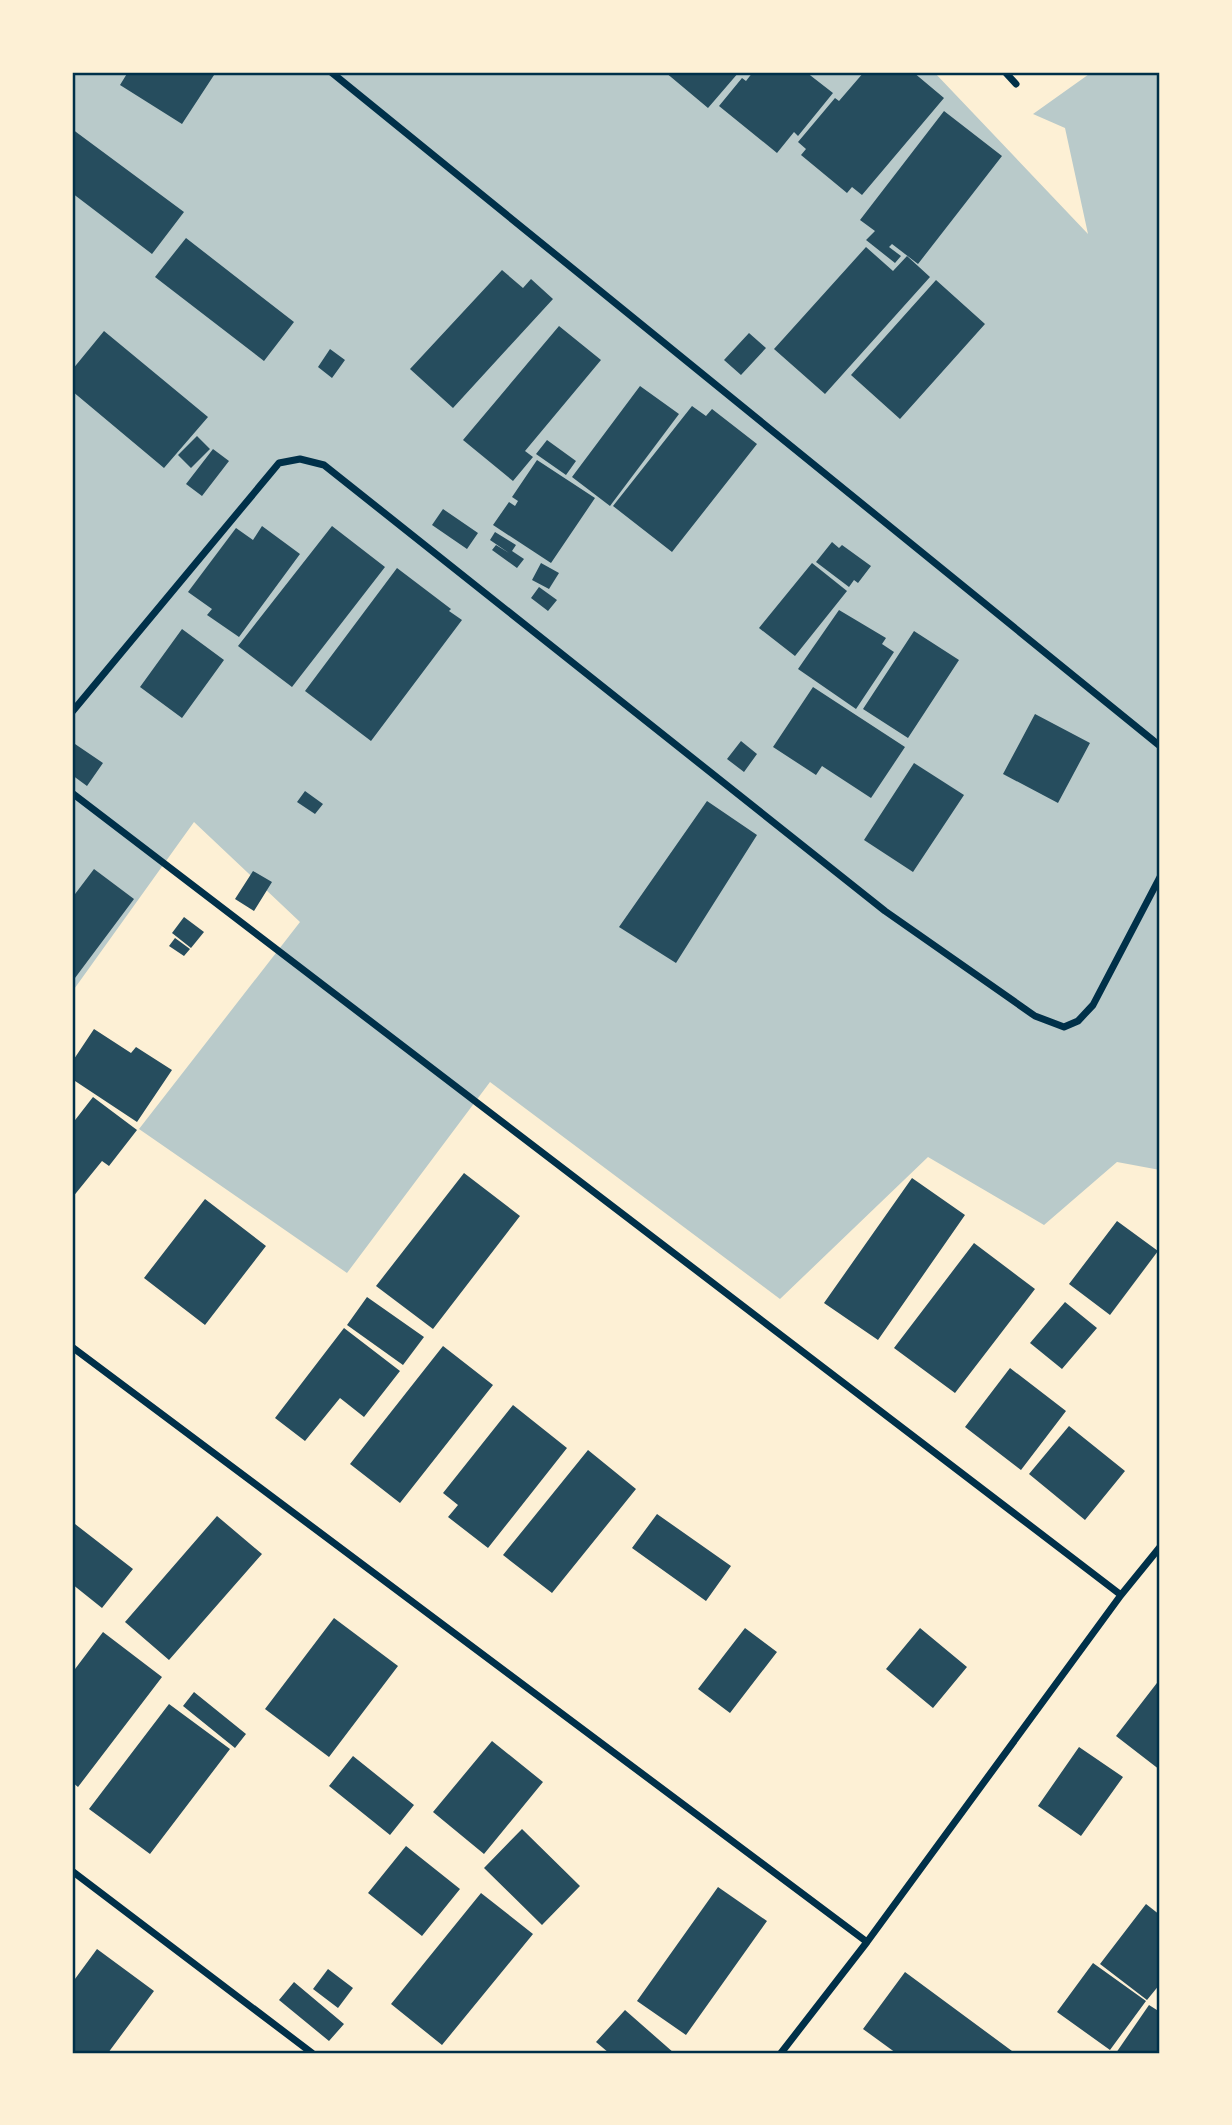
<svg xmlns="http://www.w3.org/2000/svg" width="1232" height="2125" viewBox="0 0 1232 2125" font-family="Barlow,sans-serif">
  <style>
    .green { fill: #b9caca }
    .building { fill: #264d5e }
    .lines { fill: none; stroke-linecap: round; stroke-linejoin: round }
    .minor { stroke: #003049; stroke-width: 7 }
    .neatline { fill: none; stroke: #003049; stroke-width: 2.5 }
  </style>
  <rect width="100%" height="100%" fill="#fdf0d5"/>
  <path class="green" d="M 72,72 L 934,72 L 1088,234 L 1065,128 L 1033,114 L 1092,72 L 1160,72 L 1160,1170 L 1117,1162 L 1044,1225 L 928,1157 L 780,1299 L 490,1082 L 347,1273 L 139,1129 L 300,922 L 194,822 L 72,992 Z"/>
  <path class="building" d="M 128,72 L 216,72 L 182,124 L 120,85 Z
    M 665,72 L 739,72 L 708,108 Z
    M 753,72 L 806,72 L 833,93 L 798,136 L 794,132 L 777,153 L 719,106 L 742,78 L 746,81 Z
    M 864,72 L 913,72 L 944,98 L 862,195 L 852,187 L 847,193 L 801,155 L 806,149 L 798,142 L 835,98 L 839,101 Z
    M 944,111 L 1002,156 L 918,264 L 892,244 L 889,247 L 901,256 L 895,263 L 866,240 L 875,231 L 860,220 Z
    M 72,129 L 184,212 L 152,254 L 72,193 Z
    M 186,238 L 294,322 L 264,361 L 155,277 Z
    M 866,247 L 893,271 L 907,256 L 930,277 L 825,394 L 774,349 Z
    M 502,270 L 523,288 L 531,279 L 553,299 L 453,408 L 410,369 Z
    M 936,280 L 985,324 L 900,419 L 851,375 Z
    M 559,326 L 601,360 L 525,451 L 533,457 L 513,481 L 463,440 Z
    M 104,331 L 208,417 L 164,468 L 72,391 L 72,370 Z
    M 749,333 L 766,348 L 741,375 L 724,360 Z
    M 330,349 L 345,360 L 332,378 L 318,367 Z
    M 640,386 L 679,414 L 610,506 L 572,477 Z
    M 692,406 L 706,416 L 712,409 L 757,444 L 672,552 L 613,506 Z
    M 197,436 L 210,449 L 191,468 L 178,455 Z
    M 547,440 L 576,461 L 566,475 L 536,454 Z
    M 213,449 L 229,461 L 202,496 L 186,484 Z
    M 537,460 L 595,498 L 551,563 L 493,525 L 509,502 L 515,506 L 518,501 L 512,497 Z
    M 443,509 L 478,533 L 467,549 L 432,525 Z
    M 262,526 L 300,554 L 239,637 L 207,615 L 212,609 L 188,592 L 236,528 L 253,540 Z
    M 332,526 L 385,567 L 292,687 L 238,646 Z
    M 495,532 L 516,545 L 512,551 L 524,559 L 517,568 L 492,550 L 496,545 L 509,553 L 490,540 Z
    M 832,542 L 839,548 L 842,545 L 871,566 L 858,583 L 854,580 L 849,587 L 816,562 Z
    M 541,563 L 559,573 L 549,589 L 532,580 Z
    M 812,563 L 847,591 L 795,656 L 759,628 Z
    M 397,568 L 451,609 L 449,611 L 462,620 L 371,741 L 305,691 Z
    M 539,587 L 557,600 L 548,611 L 531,598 Z
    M 839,610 L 886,638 L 882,644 L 894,652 L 856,709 L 798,669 Z
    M 182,629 L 224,660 L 182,718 L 140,687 Z
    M 914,631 L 959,660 L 908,738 L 863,709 Z
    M 813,687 L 905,747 L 871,798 L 822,766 L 816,775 L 773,747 Z
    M 1035,714 L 1090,743 L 1058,803 L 1003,774 Z
    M 741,741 L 757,754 L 744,772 L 727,759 Z
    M 75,744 L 103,763 L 87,786 L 72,775 L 72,749 Z
    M 914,763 L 964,795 L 913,872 L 864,840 Z
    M 305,791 L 323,804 L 315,814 L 297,802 Z
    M 707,801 L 757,835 L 676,963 L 619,927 Z
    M 94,869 L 134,899 L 72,982 L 72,898 Z
    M 253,871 L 272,882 L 254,911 L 235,899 Z
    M 184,917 L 204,932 L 191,948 L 172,933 Z
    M 175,938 L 190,949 L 184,956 L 169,946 Z
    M 94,1029 L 131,1053 L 136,1047 L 172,1070 L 137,1122 L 72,1079 L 72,1062 Z
    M 93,1097 L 137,1130 L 109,1166 L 102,1161 L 72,1198 L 72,1124 Z
    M 464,1173 L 520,1216 L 433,1329 L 376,1286 Z
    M 912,1178 L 965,1215 L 878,1340 L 824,1303 Z
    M 205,1199 L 266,1246 L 205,1325 L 144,1278 Z
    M 1117,1221 L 1158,1251 L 1110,1315 L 1069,1284 Z
    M 974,1243 L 1035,1289 L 955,1393 L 894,1348 Z
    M 367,1297 L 424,1337 L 403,1365 L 347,1325 Z
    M 1065,1302 L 1097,1328 L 1062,1369 L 1030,1343 Z
    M 344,1328 L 400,1371 L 364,1417 L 340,1398 L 305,1441 L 275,1418 Z
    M 443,1346 L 493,1385 L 400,1503 L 350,1464 Z
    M 1010,1368 L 1066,1411 L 1021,1470 L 965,1427 Z
    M 513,1405 L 567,1448 L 488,1548 L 448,1517 L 458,1505 L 443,1493 Z
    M 1069,1426 L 1125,1471 L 1085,1520 L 1029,1474 Z
    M 588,1450 L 636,1489 L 552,1593 L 503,1555 Z
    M 657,1514 L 731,1566 L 706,1601 L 632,1548 Z
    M 217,1516 L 262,1554 L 169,1660 L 125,1622 Z
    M 75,1524 L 133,1569 L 102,1608 L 72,1584 L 72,1528 Z
    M 334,1618 L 398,1666 L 329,1757 L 265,1709 Z
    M 745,1628 L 777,1652 L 730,1713 L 698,1689 Z
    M 920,1628 L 967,1667 L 933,1708 L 886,1669 Z
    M 103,1632 L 162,1677 L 78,1787 L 72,1782 L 72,1673 Z
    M 1160,1679 L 1160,1770 L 1116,1736 Z
    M 194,1692 L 246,1734 L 235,1748 L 183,1706 Z
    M 169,1704 L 230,1749 L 150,1854 L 89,1809 Z
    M 492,1741 L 543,1782 L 484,1854 L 433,1812 Z
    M 1079,1747 L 1123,1777 L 1081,1836 L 1038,1806 Z
    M 353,1756 L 414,1805 L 390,1835 L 329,1786 Z
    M 522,1829 L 580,1886 L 542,1925 L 484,1868 Z
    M 406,1846 L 460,1889 L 422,1936 L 368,1893 Z
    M 718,1887 L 767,1921 L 686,2035 L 637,2001 Z
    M 481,1893 L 533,1934 L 442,2045 L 391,2004 Z
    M 1146,1904 L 1160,1915 L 1160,1984 L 1147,2000 L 1100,1964 Z
    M 97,1949 L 154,1991 L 108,2053 L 72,2053 L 72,1983 Z
    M 1093,1963 L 1146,2001 L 1110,2050 L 1057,2012 Z
    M 328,1969 L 353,1988 L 338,2008 L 313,1989 Z
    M 905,1972 L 1012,2051 L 1010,2053 L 896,2053 L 863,2029 Z
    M 294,1982 L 344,2024 L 329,2041 L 279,2000 Z
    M 1149,2005 L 1160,2012 L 1160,2053 L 1116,2053 Z
    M 625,2010 L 674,2053 L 609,2053 L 596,2042 Z"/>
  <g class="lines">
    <path class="minor" d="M 331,72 L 1160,746
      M 1005,72 L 1016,84
      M 72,712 L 279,463 L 300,459 L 324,465 L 885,911 L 1035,1016 L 1064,1027 L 1078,1021 L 1093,1005 L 1160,877
      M 72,793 L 1121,1595
      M 72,1347 L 867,1942
      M 72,1871 L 312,2053
      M 781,2053 L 867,1942 L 1121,1595 L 1160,1547"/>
  </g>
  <rect width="1232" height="2125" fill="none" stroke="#fdf0d5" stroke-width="147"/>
  <rect x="74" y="74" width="1084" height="1978" class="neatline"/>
</svg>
